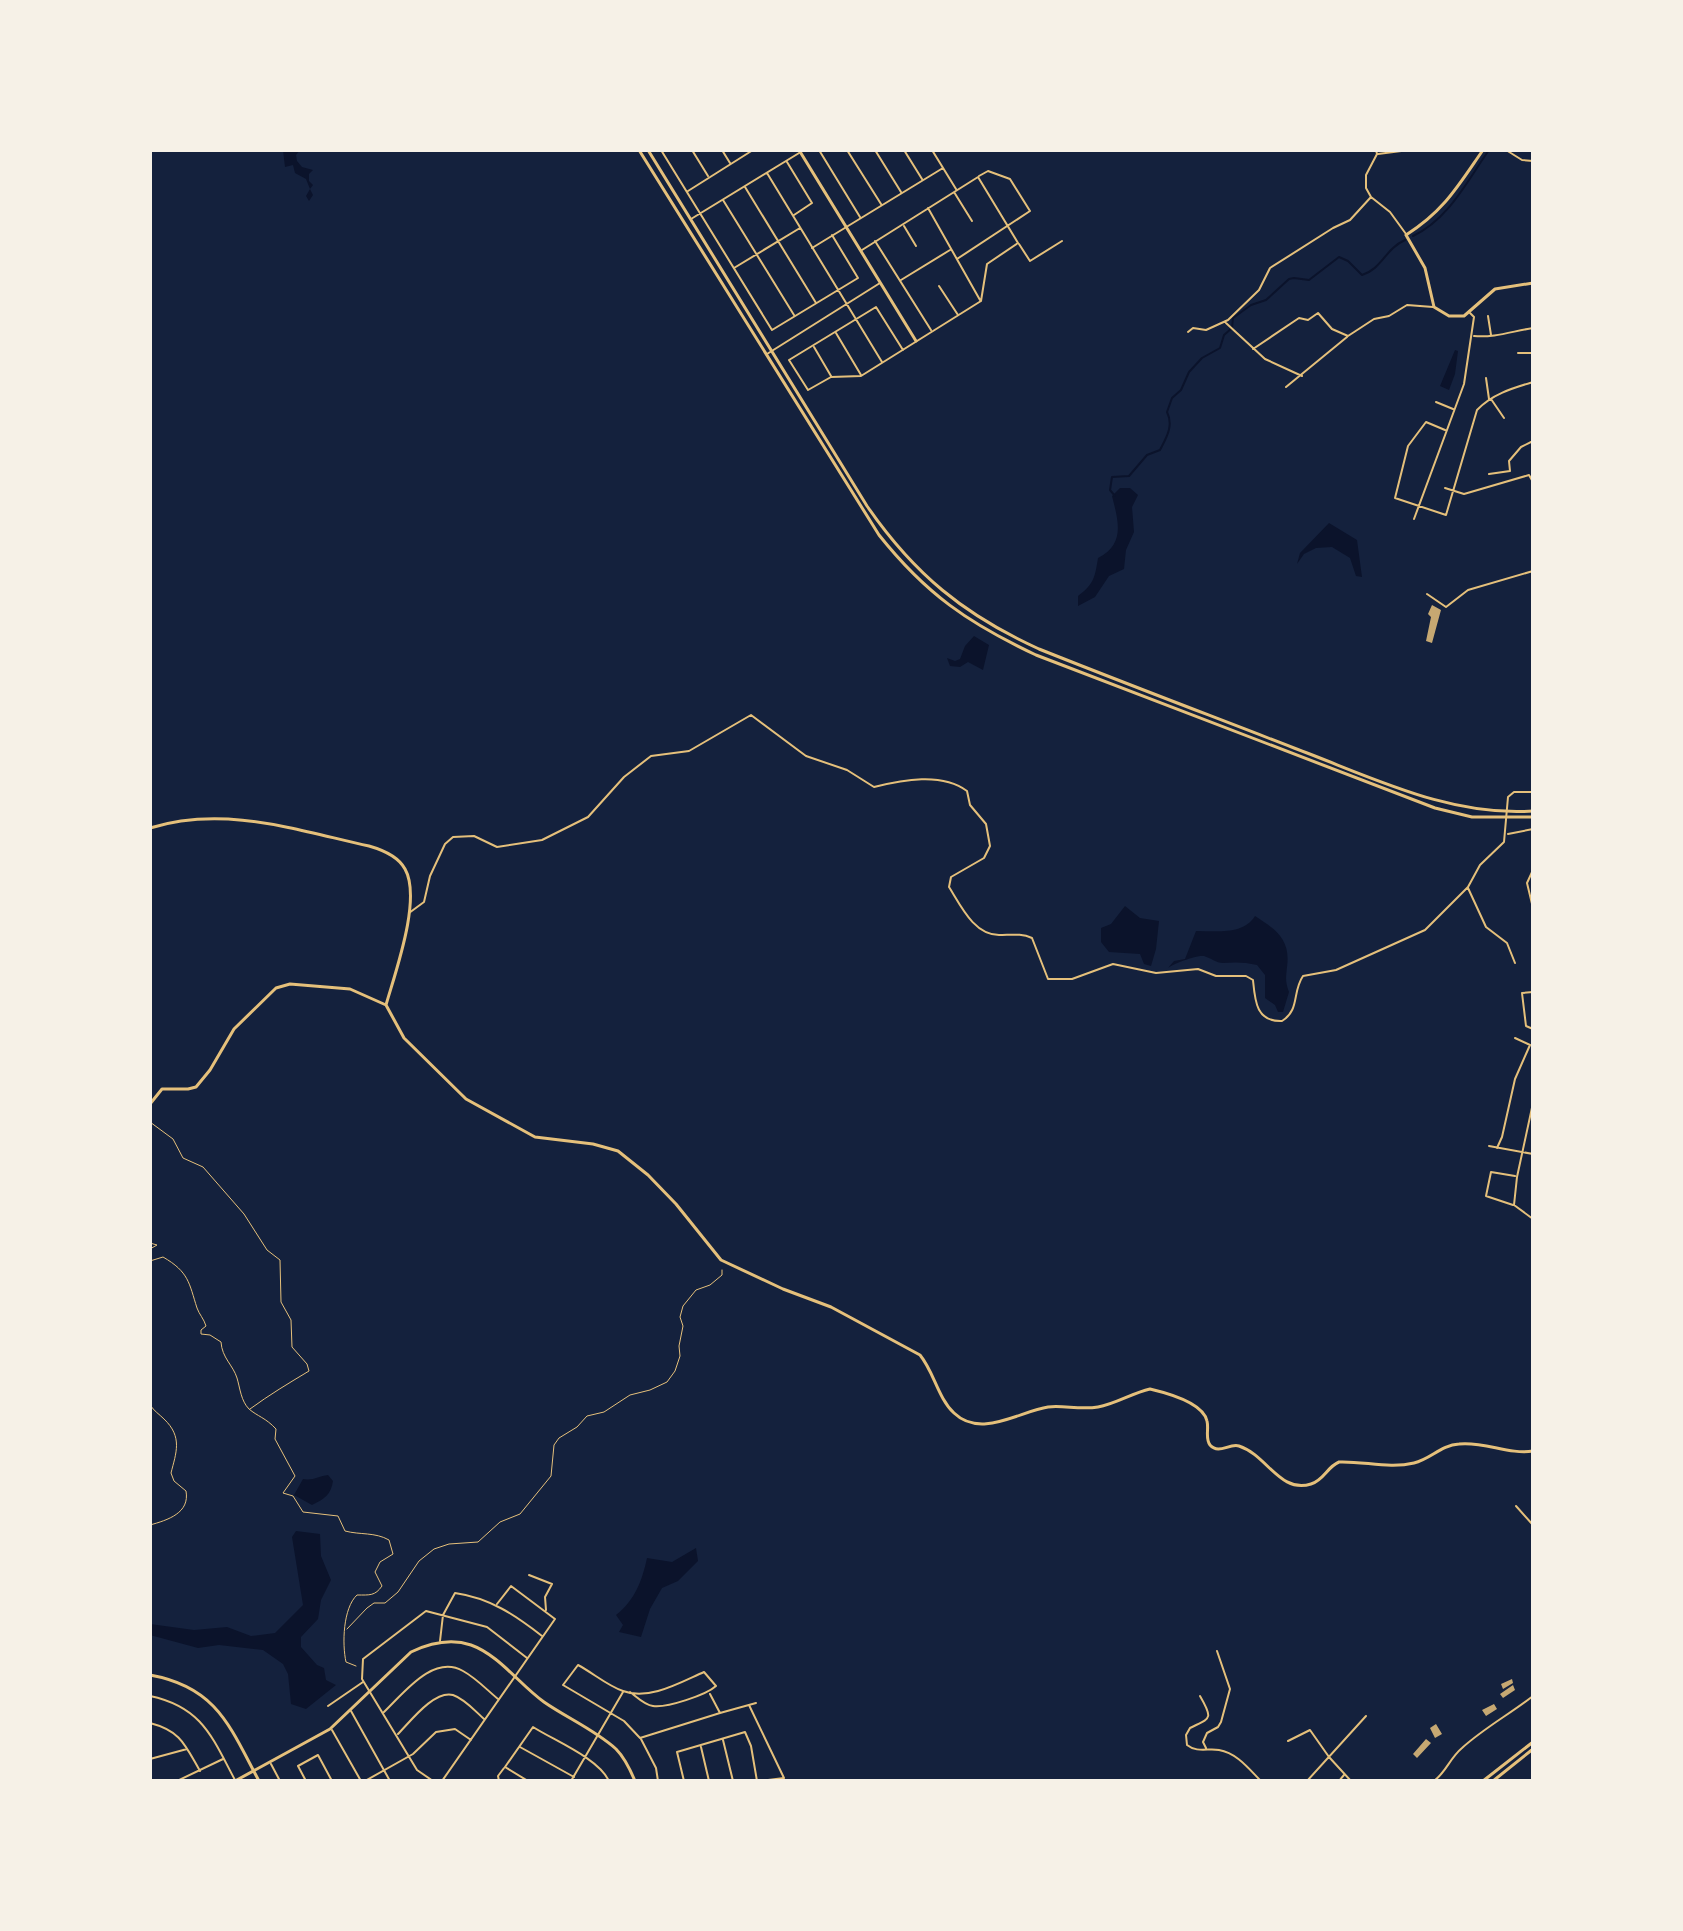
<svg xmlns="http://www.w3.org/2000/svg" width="1683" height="1931" viewBox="0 0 1683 1931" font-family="Roboto,sans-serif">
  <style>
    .water { fill: #0b132b }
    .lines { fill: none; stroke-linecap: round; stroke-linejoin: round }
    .stream { stroke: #0b132b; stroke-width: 2 }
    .building { fill: #c6a872 }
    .path { stroke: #e5c07b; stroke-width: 1 }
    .minor { stroke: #e5c07b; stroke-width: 2 }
    .tertiary { stroke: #e5c07b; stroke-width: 3 }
    .secondary { stroke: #e5c07b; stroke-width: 3 }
    .primary { stroke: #e5c07b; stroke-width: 3 }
  </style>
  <rect width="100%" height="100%" fill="#14213d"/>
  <path class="water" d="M 283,150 L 300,150 L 296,155 L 297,161 L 302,167 L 313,170 L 309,174 L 309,181 L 313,185 L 310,189 L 313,195 L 309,201 L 306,196 L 310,189 L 306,179 L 295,173 L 293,165 L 285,167 Z
    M 1455,350 L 1458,351 L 1455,374 L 1449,390 L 1440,386 Z
    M 1120,488 L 1130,488 L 1138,495 L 1132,507 L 1134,532 L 1126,550 L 1124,569 L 1109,576 L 1095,597 L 1078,606 L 1078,596 C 1094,584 1095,577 1098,558 C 1126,544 1118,520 1112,496 Z
    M 1329,523 L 1357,540 L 1362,577 L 1356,576 L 1350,558 L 1332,547 L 1316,548 L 1304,554 L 1297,564 L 1300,553 Z
    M 974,636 L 989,645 L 983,670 L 968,662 L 960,667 L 950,666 L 947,658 L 955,661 L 960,659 L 965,646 Z
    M 1125,906 L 1140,918 L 1159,921 L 1156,949 L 1151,966 L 1144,964 L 1140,954 L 1109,952 L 1101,942 L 1101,928 L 1111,924 Z
    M 1255,916 C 1275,929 1291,939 1287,967 C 1286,977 1285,982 1289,992 L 1283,1012 L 1278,1012 L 1275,1005 L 1265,998 L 1265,975 L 1257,965 C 1245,962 1235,962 1223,963 C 1216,963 1211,958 1204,956 C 1196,955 1173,964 1168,968 L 1174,961 L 1185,959 L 1196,931 C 1218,931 1243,935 1255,916 Z
    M 328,1475 L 333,1481 C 331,1495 324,1499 312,1505 L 294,1495 L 303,1479 C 313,1481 319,1476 328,1475 Z
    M 296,1531 L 320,1534 L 321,1556 L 331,1580 L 321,1600 L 318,1619 L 301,1637 L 301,1647 L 317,1665 L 324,1668 L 326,1680 L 336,1685 L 306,1709 L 291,1704 L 288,1674 L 283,1664 L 263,1650 L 219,1645 L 198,1648 L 150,1635 L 150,1624 L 194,1630 L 227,1627 L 251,1636 L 275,1633 L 303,1605 L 292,1537 Z
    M 696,1548 L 698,1561 L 678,1581 L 662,1588 L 650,1609 L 641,1637 L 619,1632 L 623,1625 L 616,1615 C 635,1600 642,1581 647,1558 L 672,1562 Z"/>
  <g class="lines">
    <path class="stream" d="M 1413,236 C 1449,219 1467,181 1489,150
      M 1115,496 L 1110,490 L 1112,477 L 1129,476 L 1147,455 L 1160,450 C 1166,438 1174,426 1167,412 L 1172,398 L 1181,390 L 1189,372 L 1202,358 L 1220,348 L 1224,335 L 1232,328 L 1233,318 L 1251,305 L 1266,300 L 1289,279 L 1294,278 L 1309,280 L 1339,257 L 1348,261 L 1362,275 C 1382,269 1385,249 1405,240"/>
  </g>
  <path class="building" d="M 1432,605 L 1441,610 L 1432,643 L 1426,641 L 1431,617 L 1428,614 Z
    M 1512,1679 L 1513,1683 L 1503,1689 L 1501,1684 Z
    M 1513,1685 L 1515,1690 L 1503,1698 L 1500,1694 Z
    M 1494,1704 L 1497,1709 L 1486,1716 L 1482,1710 Z
    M 1436,1724 L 1442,1734 L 1435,1738 L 1430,1728 Z
    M 1426,1739 L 1431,1743 L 1417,1758 L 1413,1754 Z"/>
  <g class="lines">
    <path class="path" d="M 150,1122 L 173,1139 L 183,1158 L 203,1167 L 244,1214 L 267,1250 L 280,1260 L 281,1302 L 291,1320 L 292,1347 L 307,1364 L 309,1371 C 289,1383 269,1395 250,1409
      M 150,1243 L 157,1245 L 150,1249
      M 150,1261 L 163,1257 C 189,1272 189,1283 197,1308 C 199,1314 204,1319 206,1326 L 201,1330 L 201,1334 L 210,1335 L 221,1342 C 222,1358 233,1365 237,1378 C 240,1388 241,1401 249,1409 C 257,1416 266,1418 276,1429 L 275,1439 L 295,1476 L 283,1493 L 293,1496 L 303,1512 L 338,1516 L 345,1531 C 360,1535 375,1532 389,1540 L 393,1554 L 380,1562 L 375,1572 L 382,1586 C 375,1596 370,1595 357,1595 C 343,1608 342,1644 346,1662 L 356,1666
      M 150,1405 C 154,1411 159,1414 164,1419 C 183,1437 176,1453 171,1473 L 174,1481 L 186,1491 C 190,1513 168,1520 150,1525
      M 347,1629 L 367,1608 L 374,1603 L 385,1603 L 398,1592 L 419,1561 L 434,1549 L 449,1544 L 478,1542 L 500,1522 L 520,1514 L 551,1476 L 554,1445 L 559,1438 L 577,1427 L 587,1416 L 604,1412 L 630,1395 L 650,1390 L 667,1382 L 675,1371 L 680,1356 L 679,1346 L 683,1326 L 680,1317 L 683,1306 L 696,1290 L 710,1285 L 722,1275 L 722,1270"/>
    <path class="minor" d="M 661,150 L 772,330 L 858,278 L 832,235
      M 692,150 L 708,176
      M 722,150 L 730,163
      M 819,150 L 860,217
      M 847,150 L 881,204
      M 875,150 L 901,192
      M 904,150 L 922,179
      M 932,150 L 956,189
      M 1376,150 L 1377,154 L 1366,175 L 1366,188 L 1371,197 L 1390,212 L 1406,234
      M 1506,150 L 1522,160 L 1533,161
      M 1378,154 L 1409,150
      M 787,162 L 812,203 L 794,215
      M 767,173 L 882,362
      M 745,187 L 816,303
      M 688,191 L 753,150
      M 954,192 L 972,221
      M 723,200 L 794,315
      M 928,208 L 980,300
      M 691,219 L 804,150
      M 904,226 L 916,246
      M 875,241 L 931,330
      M 1019,244 L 1030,261 L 1062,241
      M 812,248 L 943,168
      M 862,250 L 978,177 L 1018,243 L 987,264 L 981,301 L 861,376 L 831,377 L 808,390 L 789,360 L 876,307 L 903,350
      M 957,259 L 1030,211 L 1010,179 L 988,171 L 979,176
      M 734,268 L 800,228
      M 901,280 L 950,250
      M 939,286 L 958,315
      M 1488,316 L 1491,335
      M 1226,323 L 1265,359 L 1302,376
      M 1188,332 L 1193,328 L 1206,330 L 1228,320 L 1259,290 L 1270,268 L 1333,228 L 1350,220 L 1371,197
      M 836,333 L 861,375
      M 1474,336 C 1494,338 1513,331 1533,328
      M 814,347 L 831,376
      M 1253,349 L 1299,318 L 1308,320 L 1318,313 L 1332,329 L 1348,336 L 1374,319 L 1389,316 L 1407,305 L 1433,307
      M 1518,353 L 1533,353
      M 767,354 L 880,283
      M 1486,378 L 1489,399
      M 1286,387 L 1347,337
      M 1491,399 L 1504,418
      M 1436,402 L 1453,409
      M 1445,430 L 1426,422 L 1408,446 L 1395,498 L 1446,515 L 1477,410 C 1492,394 1513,388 1533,382
      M 1489,474 L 1510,471 L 1509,461 L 1521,447 L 1533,441
      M 1445,488 L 1464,494 L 1529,475 L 1533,482
      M 1414,519 L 1464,384 L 1474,317 L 1470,313
      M 1427,594 L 1446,607 L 1468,590 L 1533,571
      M 1508,834 L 1533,829
      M 1533,870 L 1527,883 L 1533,908
      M 1468,888 L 1486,927 L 1507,943 L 1515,963
      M 409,913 L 424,902 L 430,876 L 445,844 L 453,837 L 474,836 L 497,847 L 542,840 L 588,817 L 624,777 L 651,756 L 689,751 L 751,715 L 806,756 L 847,770 L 874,787 C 902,780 942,772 967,791 L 970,805 L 986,824 L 990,846 L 984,858 L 951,877 L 949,887 C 961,906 974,935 999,935 C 1011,935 1021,933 1032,938 L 1048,979 L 1072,979 L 1113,964 L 1156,973 L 1198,969 L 1216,976 L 1246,976 L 1253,980 C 1255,1001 1256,1022 1282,1021 C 1300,1010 1292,992 1303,976 L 1336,970 L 1425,930 L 1468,887 L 1480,865 L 1504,842 L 1508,797 L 1514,792 L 1533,792
      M 1533,992 L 1522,993 L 1526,1026 L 1533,1029
      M 1533,1103 L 1517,1177 L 1514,1205 L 1533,1219
      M 1489,1146 L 1533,1154
      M 1497,1148 L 1502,1137 L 1515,1079 L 1530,1045 L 1515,1038
      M 1513,1205 L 1486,1196 L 1491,1172 L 1515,1176
      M 1516,1506 L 1533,1525
      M 529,1575 L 552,1584 L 545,1597 L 546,1610
      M 440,1641 L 443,1615 L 455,1593 C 490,1598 515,1615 542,1636
      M 630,1692 C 637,1697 644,1705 653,1706 C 667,1708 706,1695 716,1686 L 704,1672 C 681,1682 649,1701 623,1691 C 608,1686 593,1673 578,1665 L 563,1685 L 624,1721 L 640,1738 L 720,1713
      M 710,1694 L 720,1713 L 756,1703
      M 150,1696 C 202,1707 212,1737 235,1780
      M 1200,1696 C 1214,1720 1210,1718 1190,1728 L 1186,1735 L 1187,1745 C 1197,1753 1208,1748 1219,1750 C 1237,1753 1249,1769 1261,1781
      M 749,1705 L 784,1778 L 759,1781
      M 328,1706 L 363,1682
      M 351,1711 L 390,1781
      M 384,1712 C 404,1693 433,1654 463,1671 C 476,1678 487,1690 498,1699
      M 150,1723 C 181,1731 185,1745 200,1771
      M 332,1730 L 361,1781
      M 398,1734 C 410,1722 434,1690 453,1695 C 465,1699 475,1711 484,1719
      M 641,1739 L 656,1768 L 658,1781
      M 723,1740 L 733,1781
      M 1288,1741 L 1310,1730 L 1329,1757 L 1351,1781
      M 520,1747 L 574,1777
      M 701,1747 L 709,1781
      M 1206,1748 L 1203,1742 L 1207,1733 L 1218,1727 L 1221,1722 L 1230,1689 L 1217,1651
      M 150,1759 L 187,1749
      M 271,1764 L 280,1781
      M 177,1781 L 223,1759
      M 306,1781 L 298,1766 L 318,1755 L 332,1781
      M 365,1781 L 413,1754 L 436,1732 L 455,1729 L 471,1740
      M 433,1781 L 417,1770 L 362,1679 L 363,1659 L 426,1611 L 487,1627 L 527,1658
      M 442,1781 L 555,1619 L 511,1586 L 497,1604
      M 499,1781 L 498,1776 L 504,1768
      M 528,1781 L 505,1767 L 533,1727 C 555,1741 598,1758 609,1781
      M 571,1781 L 623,1692
      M 684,1781 L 677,1752 L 745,1732 L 751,1746 L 757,1781
      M 1307,1781 L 1366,1716
      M 1339,1781 L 1344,1775
      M 1434,1781 C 1446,1772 1450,1758 1462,1748 C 1484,1728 1510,1714 1533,1696"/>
    <path class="tertiary" d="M 799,150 L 916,341
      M 1483,150 C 1458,186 1444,211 1406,235 L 1425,268 L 1434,307 L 1449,316 L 1464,316 L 1495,289 L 1533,283
      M 150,828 C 224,805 296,830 369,846 C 383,850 398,856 405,869 C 422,899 395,973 386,1005 L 404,1038 L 466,1099 L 535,1137 L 593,1144 L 618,1151 L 648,1175 L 676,1204 L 721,1260 L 783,1289 L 831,1307 L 920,1355 C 934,1372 938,1398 954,1413 C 981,1439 1020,1411 1048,1407 C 1063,1405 1080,1410 1098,1407 C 1116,1404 1132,1393 1150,1389 C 1167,1393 1203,1403 1207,1421 C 1209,1429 1205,1439 1210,1445 C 1219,1455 1229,1443 1239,1446 C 1267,1455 1280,1494 1311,1484 C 1324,1480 1327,1467 1339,1462 C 1364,1461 1389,1469 1414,1463 C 1431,1459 1441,1445 1459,1444 C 1484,1441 1509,1455 1533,1451
      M 150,1104 L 162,1089 L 188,1089 L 196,1087 L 210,1070 L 234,1029 L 276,988 L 290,984 L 350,989 L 386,1005
      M 150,1675 C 217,1687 230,1727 259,1781
      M 235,1781 L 330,1729 L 411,1652 C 430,1643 450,1638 471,1645 C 499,1655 520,1685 544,1702 C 567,1718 595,1730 616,1749 C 625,1758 630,1769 635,1781"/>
    <path class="secondary" d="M 639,150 L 879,535 C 926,594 968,623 1036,655 L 1435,808 L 1472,817 L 1533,817
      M 648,150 L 867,506 C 914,574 964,615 1039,649 C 1124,683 1209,715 1294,748 C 1372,777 1449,817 1533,811"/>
    <path class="primary" d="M 1483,1781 L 1533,1742
      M 1493,1781 L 1533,1749"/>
  </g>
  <rect width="1683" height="1931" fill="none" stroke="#f6f1e7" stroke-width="304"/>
</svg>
